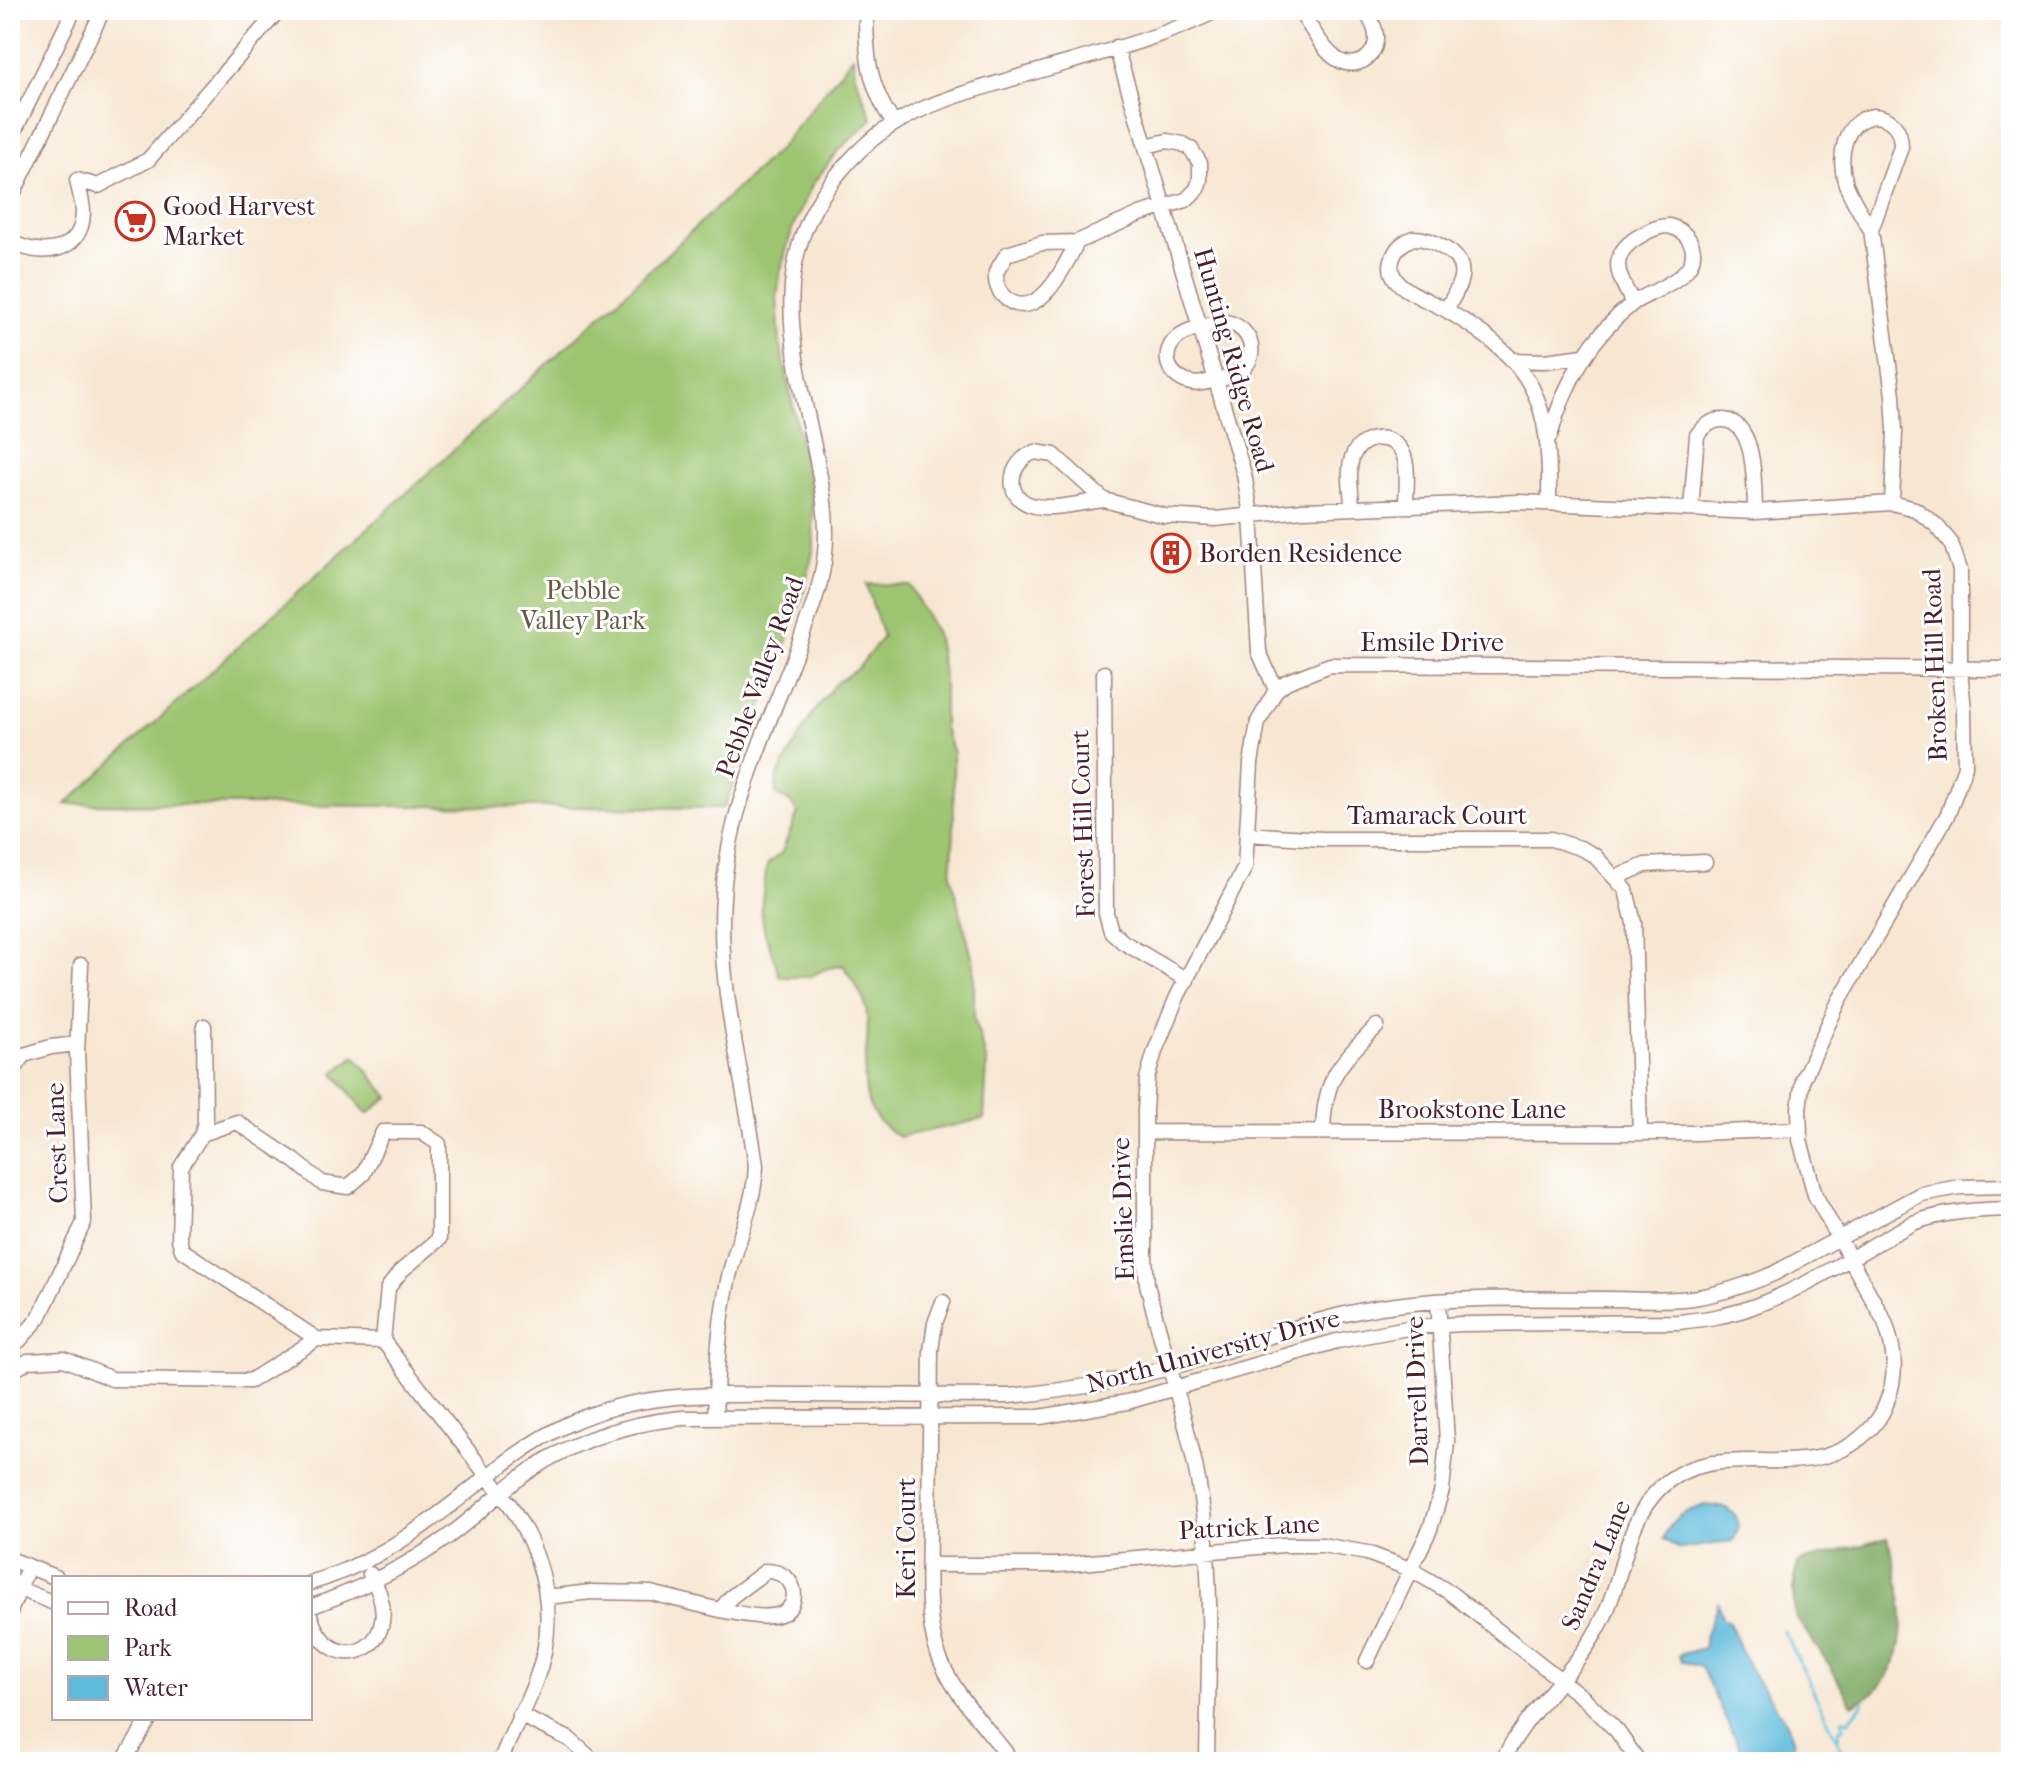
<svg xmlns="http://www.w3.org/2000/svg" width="2021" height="1772" viewBox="0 0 2021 1772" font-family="'IM FELL French Canon',serif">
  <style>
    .green { fill: #9dc571; stroke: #74724e; stroke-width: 2 }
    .forest { fill: #7eaa63; stroke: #646447; stroke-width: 2 }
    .water { fill: #5ebbdc; stroke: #546d84; stroke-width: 2 }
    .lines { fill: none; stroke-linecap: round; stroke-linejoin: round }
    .stream { stroke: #5ebbdc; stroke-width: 3 }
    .minor-casing { stroke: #a0837e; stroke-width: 17 }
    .minor { stroke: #fff; stroke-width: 14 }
    .labels { text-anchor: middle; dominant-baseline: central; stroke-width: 6; stroke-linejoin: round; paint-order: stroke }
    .poi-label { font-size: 26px; fill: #4a1f2b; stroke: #fff; text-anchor: start }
    .street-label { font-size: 26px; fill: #4a1f2b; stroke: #fff }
    .park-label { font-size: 26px; fill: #675944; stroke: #fff }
  </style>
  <rect width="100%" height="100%" fill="#fff"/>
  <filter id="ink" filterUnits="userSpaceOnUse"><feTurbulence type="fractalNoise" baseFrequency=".0125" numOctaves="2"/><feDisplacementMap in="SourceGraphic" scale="16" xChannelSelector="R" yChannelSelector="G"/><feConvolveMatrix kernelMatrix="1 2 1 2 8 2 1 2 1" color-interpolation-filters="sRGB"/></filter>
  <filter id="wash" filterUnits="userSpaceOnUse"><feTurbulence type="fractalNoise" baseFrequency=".006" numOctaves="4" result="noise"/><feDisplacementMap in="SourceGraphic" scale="32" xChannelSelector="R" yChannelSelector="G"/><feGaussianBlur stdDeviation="1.8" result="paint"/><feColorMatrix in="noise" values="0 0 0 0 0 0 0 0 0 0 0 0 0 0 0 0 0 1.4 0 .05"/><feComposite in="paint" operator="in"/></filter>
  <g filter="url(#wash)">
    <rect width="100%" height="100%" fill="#f7e7d2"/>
    <path class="green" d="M 853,56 L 855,75 L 872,119 L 838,151 L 812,185 L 792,229 L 780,273 L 777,298 L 780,344 L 812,496 L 814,547 L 801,602 L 724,808 L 66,804 L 620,298 L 778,150 Z
      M 866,584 L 909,585 L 936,633 L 944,678 L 944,728 L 953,753 L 954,832 L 951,876 L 974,965 L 974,1018 L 987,1062 L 984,1119 L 899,1137 C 841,1103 877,1053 865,1004 C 861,991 850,977 843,965 L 825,969 L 809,977 L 780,977 L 764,930 L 761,909 L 767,865 L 782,852 L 798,813 L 788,800 L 776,795 L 777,777 L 811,716 L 835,684 L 858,668 L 883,637 Z
      M 355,1056 L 389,1097 L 367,1114 L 334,1073 Z"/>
    <path class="forest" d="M 1888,1538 C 1901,1586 1917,1653 1874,1692 C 1868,1697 1859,1701 1852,1705 L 1830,1666 L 1795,1616 L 1793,1589 L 1798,1562 Z"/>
    <path class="water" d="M 1705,1505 L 1726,1508 L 1736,1516 L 1738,1530 L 1733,1541 L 1680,1549 L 1663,1539 C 1673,1516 1681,1513 1705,1505 Z
      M 1718,1603 L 1722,1618 L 1729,1622 L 1749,1668 L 1787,1723 L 1794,1742 L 1794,1762 L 1746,1762 L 1701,1667 L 1681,1661 L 1679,1655 L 1703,1648 C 1705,1632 1713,1618 1718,1603 Z"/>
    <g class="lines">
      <path class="stream" d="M 1784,1631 L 1848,1762
        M 1838,1738 L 1839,1729 L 1844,1727 L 1842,1719 L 1849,1721 L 1864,1702"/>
    </g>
  </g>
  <g filter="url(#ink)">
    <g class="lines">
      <g class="minor-casing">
        <path id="minor" d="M 866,10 C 866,56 868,85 894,124
          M 1299,10 C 1310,25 1320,46 1334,57 C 1359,78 1396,45 1363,10
          M 1116,47 L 1244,474 L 1251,515 L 1259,652 L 1276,690
          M 1873,116 C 1892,117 1901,128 1901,147 L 1871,230 C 1862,215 1852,200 1846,184 C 1838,159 1842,121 1873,116 Z
          M 10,140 L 74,10
          M 10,200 L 103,10
          M 1669,226 C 1680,229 1688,235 1692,246 C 1701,277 1652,290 1633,303 C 1619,276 1606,257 1638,237 C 1649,231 1657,226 1669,226 Z
          M 1871,230 L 1893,395 L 1895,432 L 1892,503
          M 1413,238 C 1426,238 1433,242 1444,248 C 1474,265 1459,287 1446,310 C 1426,298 1379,286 1394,255 C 1398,246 1404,242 1413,238 Z
          M 10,241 C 39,258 82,254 83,213 C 83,202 79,191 77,180 L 98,186 L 148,160 L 279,10
          M 1077,242 C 1066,264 1040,322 1008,300 C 998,293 995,284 996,272 L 1007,254 L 1042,243 Z
          M 1077,242 L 1140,214 L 1186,200 L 1197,189 L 1200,180 L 1200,163 L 1191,149 L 1183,144 L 1167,141 L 1146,146
          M 1446,310 C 1535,363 1551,399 1549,502
          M 1220,322 C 1244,320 1263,350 1243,369 C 1234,378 1215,380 1203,383 C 1179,388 1156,362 1174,341 C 1184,329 1205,326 1220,322 Z
          M 1513,360 L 1545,361 L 1584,356
          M 1550,436 C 1564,384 1590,337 1633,303
          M 1035,452 L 1054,455 L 1104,500 C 1083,502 1056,510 1035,506 C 1003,500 1007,462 1035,452 Z
          M 1104,500 L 1165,516 L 1215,519 L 1303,510 L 1519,502 L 1755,512 L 1892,503 L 1915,509 L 1936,525 L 1951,543 L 1960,570 L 1960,670 L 1964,710 L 1965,766 L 1948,814 L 1839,1001 L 1803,1079 L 1799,1108 L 1800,1140 L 1815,1195 L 1885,1322 C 1895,1351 1898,1374 1886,1404 C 1882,1415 1875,1425 1866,1433 C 1807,1490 1719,1433 1661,1487 C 1625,1521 1624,1576 1603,1619 C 1578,1671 1525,1711 1502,1762
          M 1352,507 C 1352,492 1347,472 1352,458 C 1360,434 1395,431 1404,456 C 1409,471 1406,490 1406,506
          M 1691,509 L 1697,435 C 1704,426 1712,419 1724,420 C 1757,423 1754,487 1755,512
          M 1104,673 L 1106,913 L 1111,931 L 1123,942 L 1187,980
          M 1247,834 L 1322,839 L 1551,839 L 1580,848 L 1594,855 L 1626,890 L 1634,923 L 1640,1133
          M 1615,878 L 1645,865 L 1705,862
          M 204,1026 L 205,1122 L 202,1134 L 181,1167 L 179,1239 L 182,1250 L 317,1339
          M 10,1076 L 24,1055 L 51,1047 L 77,1044
          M 1145,1132 L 1695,1133 L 1800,1129
          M 1323,1132 C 1324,1076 1340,1064 1377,1026
          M 202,1134 L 237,1122 L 295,1161 L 322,1183 L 348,1187 L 363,1174 L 383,1132 L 421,1132 L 439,1144 L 439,1239 L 401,1271 L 388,1288 L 383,1341
          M 943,1302 L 935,1323 L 931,1350 C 930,1409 930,1469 929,1529 C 929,1568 925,1613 937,1651 C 950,1690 981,1721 1006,1753
          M 10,1341 L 19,1341 L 39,1318 L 84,1222 L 77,1052 L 81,965
          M 10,1373 L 28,1361 L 64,1359 L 112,1379 L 250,1381 L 317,1339 L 383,1341 L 510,1505 C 546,1560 560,1618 535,1682 C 525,1709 510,1735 500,1762
          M 715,1418 C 717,1372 718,1327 728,1281 C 736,1242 754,1207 756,1166 C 739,1041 701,943 737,814 C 753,756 778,700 799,644 C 810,614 822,585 825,553 C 829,516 821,482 814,446 C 789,333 765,246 857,153 C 898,112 950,97 1005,81 C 1075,59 1152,43 1218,10
          M 10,1559 L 57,1578
          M 929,1565 L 1058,1565 L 1282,1545 L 1322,1545 L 1367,1553 L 1410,1569 L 1449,1592 L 1586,1700 L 1617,1731 L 1639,1762
          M 766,1571 C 796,1571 802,1603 783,1613 C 766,1621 738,1613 720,1610 L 731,1597 Z
          M 310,1583 C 346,1572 382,1554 414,1532 C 466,1497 510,1452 568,1424 C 641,1390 718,1395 796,1395 C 867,1395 938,1396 1009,1396 C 1079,1390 1148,1376 1216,1354 C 1275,1335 1334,1312 1396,1305 C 1466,1296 1537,1299 1608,1299 C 1638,1299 1669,1302 1698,1297 C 1724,1293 1749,1284 1773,1274 L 1921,1194 L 1960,1187 L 2011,1186
          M 10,1585 L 54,1603
          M 547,1597 L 591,1592 L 651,1593 L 720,1610
          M 310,1607 C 355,1591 396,1572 436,1545 C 464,1527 487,1504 513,1483 C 562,1444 620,1424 682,1418 L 1040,1417 L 1127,1402 L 1337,1341 L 1413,1327 L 1462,1324 L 1679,1322 C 1704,1319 1729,1316 1752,1307 C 1809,1287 1860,1251 1913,1223 C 1946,1211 1977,1210 2011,1209
          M 10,1612 L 28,1567
          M 310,1615 C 331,1686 414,1646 370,1574
          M 1367,1661 L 1430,1529 L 1442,1490 L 1447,1441 L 1438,1301
          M 519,1715 L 569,1739 L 595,1762
          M 123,1762 L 150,1718
          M 1207,1762 C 1208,1675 1214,1585 1201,1498 C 1190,1425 1164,1356 1147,1284 L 1145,1257 L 1145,1110 L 1147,1079 L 1155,1051 L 1177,997 L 1245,867 L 1251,763 L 1258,722 L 1276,690 L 1286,682 L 1330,665 L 2011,669"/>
      </g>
      <use href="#minor" class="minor"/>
    </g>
  </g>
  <defs>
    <g id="supermarket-ring" transform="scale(2)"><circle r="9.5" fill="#fff" stroke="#c8321e" stroke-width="1.5"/><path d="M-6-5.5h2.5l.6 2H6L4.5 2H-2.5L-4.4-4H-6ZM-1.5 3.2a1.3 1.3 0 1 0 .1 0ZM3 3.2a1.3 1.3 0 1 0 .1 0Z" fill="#c8321e"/></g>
    <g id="building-ring" transform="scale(2)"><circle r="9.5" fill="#fff" stroke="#c8321e" stroke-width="1.5"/><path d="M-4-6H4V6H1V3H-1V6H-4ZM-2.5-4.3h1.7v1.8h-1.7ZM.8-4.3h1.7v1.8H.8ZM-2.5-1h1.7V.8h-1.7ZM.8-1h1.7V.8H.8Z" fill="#c8321e"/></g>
  </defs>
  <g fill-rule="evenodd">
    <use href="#supermarket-ring" x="135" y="221"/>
    <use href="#building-ring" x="1171" y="553"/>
  </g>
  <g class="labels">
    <g class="poi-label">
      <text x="163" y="206">Good Harvest<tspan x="163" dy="30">Market</tspan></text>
      <text x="1199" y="553">Borden Residence</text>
    </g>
    <g class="street-label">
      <text transform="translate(1234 360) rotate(74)">Hunting Ridge Road</text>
      <text x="1432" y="642">Emsile Drive</text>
      <text transform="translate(1935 665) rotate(-92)">Broken Hill Road</text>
      <text transform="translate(760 677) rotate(-70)">Pebble Valley Road</text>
      <text x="1437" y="815">Tamarack Court</text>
      <text transform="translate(1083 824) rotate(-92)">Forest Hill Court</text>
      <text x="1472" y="1109">Brookstone Lane</text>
      <text transform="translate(57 1143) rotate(-92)">Crest Lane</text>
      <text transform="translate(1123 1209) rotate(-92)">Emslie Drive</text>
      <text transform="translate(1213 1351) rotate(-15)">North University Drive</text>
      <text transform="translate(1417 1391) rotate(-92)">Darrell Drive</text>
      <text transform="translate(1249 1527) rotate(-3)">Patrick Lane</text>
      <text transform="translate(906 1538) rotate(-90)">Keri Court</text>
      <text transform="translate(1596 1565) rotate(-67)">Sandra Lane</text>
    </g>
    <g class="park-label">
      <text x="583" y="590">Pebble<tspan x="583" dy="30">Valley Park</tspan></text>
    </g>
  </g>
  <rect width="2021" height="1772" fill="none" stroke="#fff" stroke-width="40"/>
  <rect x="52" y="1576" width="260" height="144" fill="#ffffff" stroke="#b7a5aa" stroke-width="2"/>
  <rect x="68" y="1602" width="40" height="12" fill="#ffffff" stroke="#b7a5aa" stroke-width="2"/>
  <text x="124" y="1616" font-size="24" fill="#4a1f2b">Road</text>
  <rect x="68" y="1636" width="40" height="24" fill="#9dc571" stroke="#b7a5aa" stroke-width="2"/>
  <text x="124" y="1656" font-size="24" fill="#4a1f2b">Park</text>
  <rect x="68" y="1676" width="40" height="24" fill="#5ebbdc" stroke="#b7a5aa" stroke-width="2"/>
  <text x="124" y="1696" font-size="24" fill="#4a1f2b">Water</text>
</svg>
